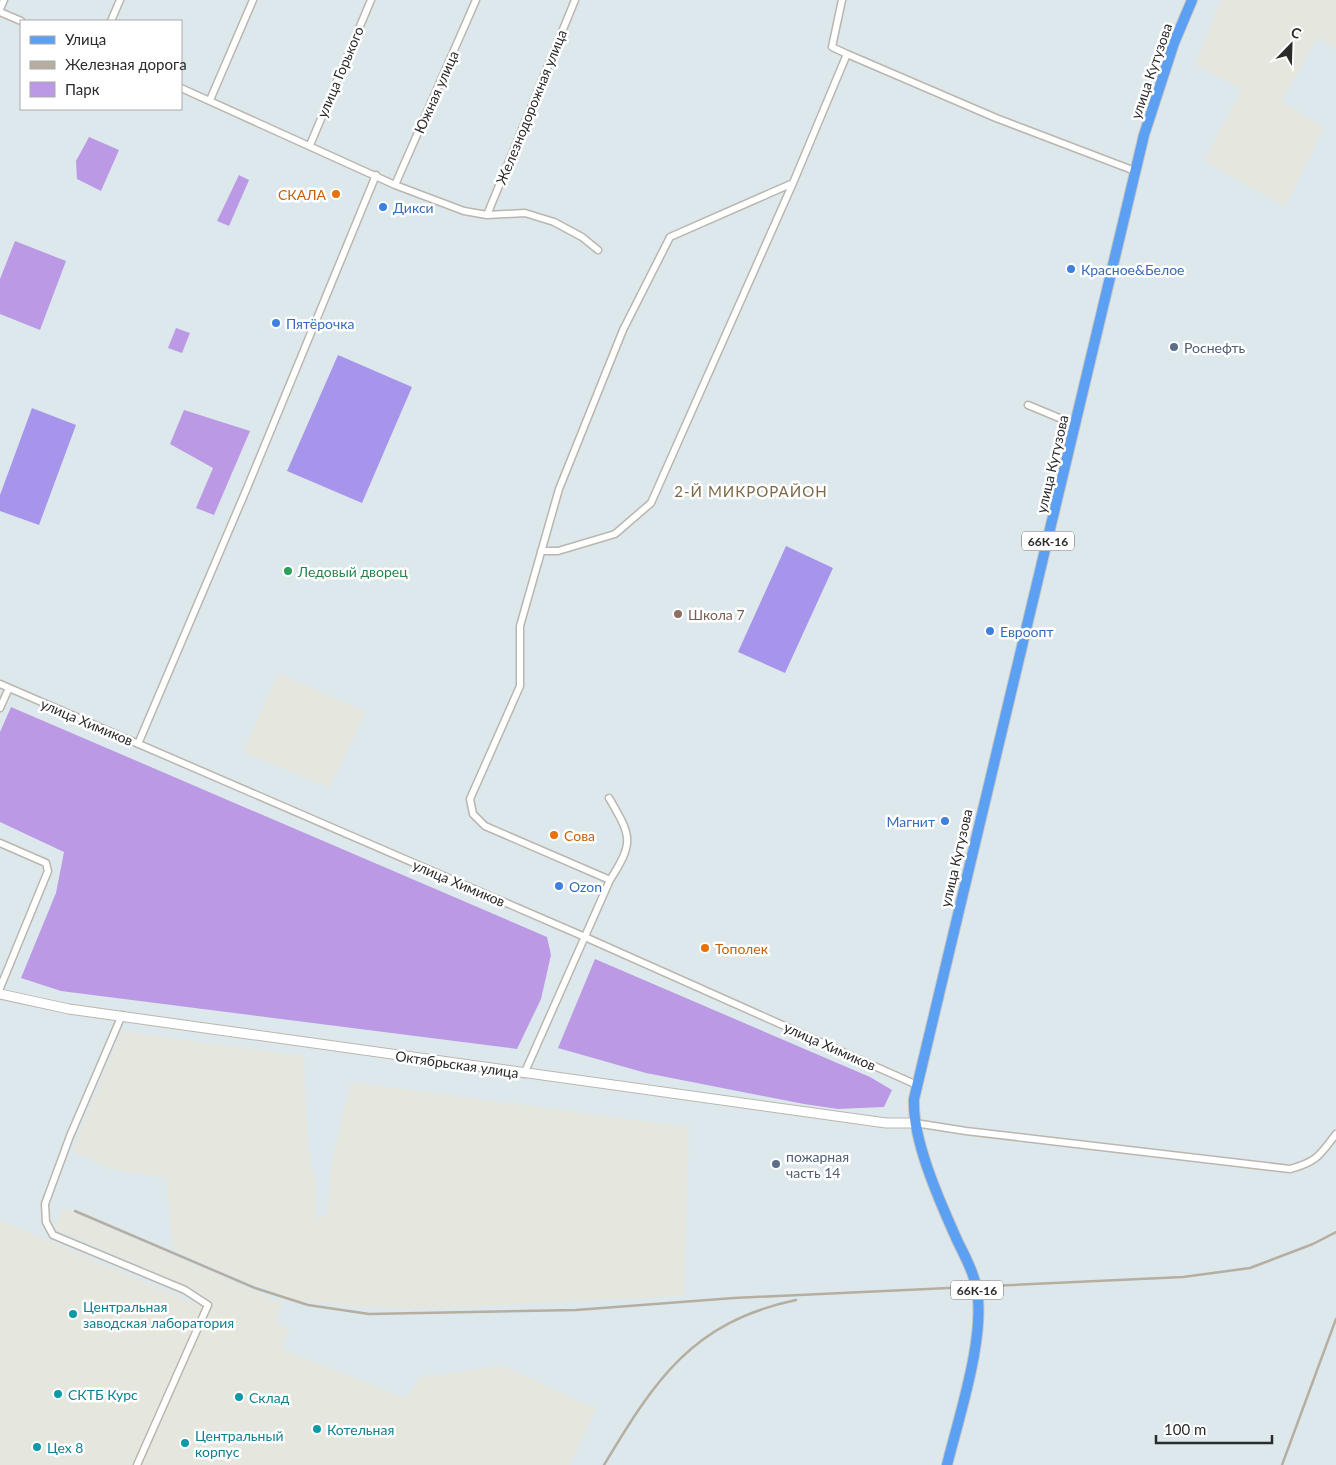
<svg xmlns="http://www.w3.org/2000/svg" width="1336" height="1465" viewBox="0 0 1336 1465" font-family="Lato,sans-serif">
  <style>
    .industrial { fill: #e5e6de }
    .green { fill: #bb99e4 }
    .pitch { fill: #a795ec }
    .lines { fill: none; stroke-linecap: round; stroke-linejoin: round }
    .minor-casing { stroke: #bbb6ad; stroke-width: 9 }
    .secondary-casing { stroke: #bbb6ad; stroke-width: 11 }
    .primary-casing { stroke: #c4c4c4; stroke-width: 12 }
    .minor { stroke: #fff; stroke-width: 6 }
    .secondary { stroke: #fff; stroke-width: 9 }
    .primary { stroke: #5ca0f3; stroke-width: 10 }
    .rail { stroke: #b6aea0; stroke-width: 2.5 }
    .food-dot { fill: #e8710a; stroke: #fff; stroke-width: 2 }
    .shop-dot { fill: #3f7fe0; stroke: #fff; stroke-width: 2 }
    .service-dot { fill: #5c6f8a; stroke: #fff; stroke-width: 2 }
    .leisure-dot { fill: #2e9e5b; stroke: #fff; stroke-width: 2 }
    .education-dot { fill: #8d6e63; stroke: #fff; stroke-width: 2 }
    .culture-dot { fill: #0f9aa8; stroke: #fff; stroke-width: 2 }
    .labels { text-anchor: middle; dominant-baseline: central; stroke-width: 5; stroke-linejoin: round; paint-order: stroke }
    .shield { fill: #fff; stroke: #6b6b6b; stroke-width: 1 }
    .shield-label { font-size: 12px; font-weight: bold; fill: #2b2b2b }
    .street-label { font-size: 14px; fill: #2b2b2b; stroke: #fff }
    .food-label { font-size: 14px; fill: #c56008; stroke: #fff; text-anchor: start }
    .shop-label { font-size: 14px; fill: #366cbe; stroke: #fff; text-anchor: start }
    .service-label { font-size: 14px; fill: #4e5e75; stroke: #fff; text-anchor: start }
    .leisure-label { font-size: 14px; fill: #27864d; stroke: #fff; text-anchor: start }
    .education-label { font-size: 14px; fill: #785e54; stroke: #fff; text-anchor: start }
    .culture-label { font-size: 14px; fill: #0d838f; stroke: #fff; text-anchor: start }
    .neighbourhood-label { font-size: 15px; letter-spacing: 1px; fill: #7d694a; stroke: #fff }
  </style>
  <rect width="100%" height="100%" fill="#dde8ed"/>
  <path class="industrial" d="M 1221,0 L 1336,0 L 1336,50 L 1318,37 L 1281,102 L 1324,127 L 1285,207 L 1204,161 L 1242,89 L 1195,65 Z
    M 278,673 L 366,712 L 329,788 L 243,752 Z
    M 122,1031 L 304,1056 L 307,1140 L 316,1186 L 316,1220 L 327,1214 L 332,1160 L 351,1082 L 689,1127 L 684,1296 L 428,1309 L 356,1307 L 295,1300 L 230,1275 L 173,1249 L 166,1178 L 112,1169 L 72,1151 Z
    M 63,1208 L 279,1302 L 283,1301 L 276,1323 L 289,1329 L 282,1349 L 405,1398 L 421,1377 L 504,1366 L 596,1409 L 569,1465 L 0,1465 L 0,1220 L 193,1303 L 198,1290 L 54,1228 Z"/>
  <path class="green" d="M 89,137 L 119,150 L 101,191 L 77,179 L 76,161 Z
    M 239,175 L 249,180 L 229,226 L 217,221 Z
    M 15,241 L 66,261 L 40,330 L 0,314 L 0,279 Z
    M 176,328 L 190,333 L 182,353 L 168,348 Z
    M 184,410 L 250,431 L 214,515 L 196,508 L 213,468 L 170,444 Z
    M 11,707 L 547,937 L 551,955 L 541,999 L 517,1049 L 61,991 L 21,978 L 56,893 L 64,852 L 0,822 L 0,732 Z
    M 595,959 L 870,1077 L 892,1090 L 884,1107 L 838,1109 L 804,1104 L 646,1073 L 558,1048 Z"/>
  <path class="pitch" d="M 338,355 L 412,387 L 362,503 L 287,471 Z
    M 32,408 L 76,425 L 39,525 L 0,511 L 0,495 Z
    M 786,546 L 833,568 L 785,673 L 738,652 Z"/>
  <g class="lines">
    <g class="minor-casing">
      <path id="minor" d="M 842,0 L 832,47 L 847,54
        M 0,9 L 4,0
        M 0,12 L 21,21
        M 111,21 L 120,0
        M 181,88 L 395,185 L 464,211 L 487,215 L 525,213 L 554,222 L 582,237 L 598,250
        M 210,100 L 253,0
        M 310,145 L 371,0
        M 395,185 L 476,0
        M 487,215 L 575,0
        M 1028,405 L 1076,425
        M 541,551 L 558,551 L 615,534 L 651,503 L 793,183 L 847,54 L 996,118 L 1135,171
        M 0,684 L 585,937 L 917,1085
        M 0,708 L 9,688
        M 138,744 L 247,488 L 376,175
        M 609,798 C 631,836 635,841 610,880
        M 0,843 L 46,863 L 48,871 L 0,988
        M 122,1015 L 70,1136 L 45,1204 L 46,1222 L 53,1235 L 185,1290 L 208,1305 L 137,1465
        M 524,1074 L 610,880 L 485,826 L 473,814 L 470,799 L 520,686 L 520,626 L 559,489 L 623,330 L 670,237 L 793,183
        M 915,1123 L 966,1131 L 1290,1169 C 1317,1162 1320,1155 1336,1134"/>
    </g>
    <g class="secondary-casing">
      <path id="secondary" d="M 0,994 L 69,1009 L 886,1123 L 915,1123"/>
    </g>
    <g class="primary-casing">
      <path id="primary" d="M 947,1465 C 959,1416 987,1333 976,1286 C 973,1270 964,1255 957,1240 C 940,1202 912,1140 914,1099 L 1144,135 L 1174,43 L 1192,0"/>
    </g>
    <use href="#minor" class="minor"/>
    <use href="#secondary" class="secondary"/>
    <use href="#primary" class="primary"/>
    <path class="rail" d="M 75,1211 L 255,1288 L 308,1305 L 369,1314 L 576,1310 L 734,1298 L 1183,1277 L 1250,1268 L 1313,1244 L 1336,1232
      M 604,1465 C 655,1380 692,1322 796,1300
      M 1282,1465 L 1336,1319"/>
  </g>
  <g class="food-dot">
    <circle cx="336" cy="194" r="5"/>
    <circle cx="554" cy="835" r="5"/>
    <circle cx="705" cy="948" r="5"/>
  </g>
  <g class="shop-dot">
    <circle cx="383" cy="207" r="5"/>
    <circle cx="1071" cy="269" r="5"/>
    <circle cx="276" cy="323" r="5"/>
    <circle cx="990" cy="631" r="5"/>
    <circle cx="945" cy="821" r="5"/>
    <circle cx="559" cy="886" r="5"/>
  </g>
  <g class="service-dot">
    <circle cx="1174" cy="347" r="5"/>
    <circle cx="776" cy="1164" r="5"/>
  </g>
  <circle class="leisure-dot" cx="288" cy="571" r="5"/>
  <circle class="education-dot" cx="678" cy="614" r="5"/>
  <g class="culture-dot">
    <circle cx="73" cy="1314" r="5"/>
    <circle cx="58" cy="1394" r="5"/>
    <circle cx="239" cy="1397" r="5"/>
    <circle cx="317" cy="1429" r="5"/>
    <circle cx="185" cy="1443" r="5"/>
    <circle cx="37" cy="1447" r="5"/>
  </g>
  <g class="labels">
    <g class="shield">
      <rect x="1022" y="531.5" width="52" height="19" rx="4"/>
      <rect x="951" y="1280.5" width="52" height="19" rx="4"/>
    </g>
    <g class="shield-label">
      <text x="1048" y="541">66К-16</text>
      <text x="977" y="1290">66К-16</text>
    </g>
    <g class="street-label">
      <text transform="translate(1151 71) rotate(-71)">улица Кутузова</text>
      <text transform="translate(340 72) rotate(-67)">улица Горького</text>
      <text transform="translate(436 92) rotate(-66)">Южная улица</text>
      <text transform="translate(531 107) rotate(-68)">Железнодорожная улица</text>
      <text transform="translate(1052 464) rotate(-77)">улица Кутузова</text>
      <text transform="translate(87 722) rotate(23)">улица Химиков</text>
      <text transform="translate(956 858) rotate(-77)">улица Кутузова</text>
      <text transform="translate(459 883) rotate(23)">улица Химиков</text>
      <text transform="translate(830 1046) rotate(24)">улица Химиков</text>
      <text transform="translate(457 1064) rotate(8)">Октябрьская улица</text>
    </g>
    <g class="food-label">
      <text x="326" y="194" text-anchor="end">СКАЛА</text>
      <text x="564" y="835">Сова</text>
      <text x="715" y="948">Тополек</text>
    </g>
    <g class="shop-label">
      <text x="393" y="207">Дикси</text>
      <text x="1081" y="269">Красное&amp;Белое</text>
      <text x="286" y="323">Пятёрочка</text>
      <text x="1000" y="631">Евроопт</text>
      <text x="935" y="821" text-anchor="end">Магнит</text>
      <text x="569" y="886">Ozon</text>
    </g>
    <g class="service-label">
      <text x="1184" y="347">Роснефть</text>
      <text x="786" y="1156">пожарная<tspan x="786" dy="16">часть 14</tspan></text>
    </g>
    <g class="leisure-label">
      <text x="298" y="571">Ледовый дворец</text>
    </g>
    <g class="education-label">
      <text x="688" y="614">Школа 7</text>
    </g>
    <g class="culture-label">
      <text x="83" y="1306">Центральная<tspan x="83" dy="16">заводская лаборатория</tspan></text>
      <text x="68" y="1394">СКТБ Курс</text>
      <text x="249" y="1397">Склад</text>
      <text x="327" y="1429">Котельная</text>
      <text x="195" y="1435">Центральный<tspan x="195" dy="16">корпус</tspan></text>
      <text x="47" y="1447">Цех 8</text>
    </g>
    <g class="neighbourhood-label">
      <text x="751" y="491">2-Й МИКРОРАЙОН</text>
    </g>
  </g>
  <rect x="20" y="20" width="162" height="90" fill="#ffffff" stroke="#aaaaaa"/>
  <rect x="30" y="36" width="25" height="8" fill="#5ca0f3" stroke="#aaaaaa"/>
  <text x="65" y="45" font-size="15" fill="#2b2b2b">Улица</text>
  <rect x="30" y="61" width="25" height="8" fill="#b6aea0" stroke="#aaaaaa"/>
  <text x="65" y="70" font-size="15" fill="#2b2b2b">Железная дорога</text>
  <rect x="30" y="82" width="25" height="15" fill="#bb99e4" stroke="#aaaaaa"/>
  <text x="65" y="95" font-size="15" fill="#2b2b2b">Парк</text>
  <g transform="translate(1291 45) rotate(23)" stroke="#ffffff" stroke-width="4" paint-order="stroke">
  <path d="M0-4L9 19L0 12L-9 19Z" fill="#2b2b2b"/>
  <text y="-8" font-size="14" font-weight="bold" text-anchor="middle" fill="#2b2b2b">С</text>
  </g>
  <path d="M1156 1435v8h116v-8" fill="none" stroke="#2b2b2b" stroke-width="2.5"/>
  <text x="1164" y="1435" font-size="15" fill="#2b2b2b" stroke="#ffffff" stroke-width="4" paint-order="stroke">100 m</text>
</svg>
